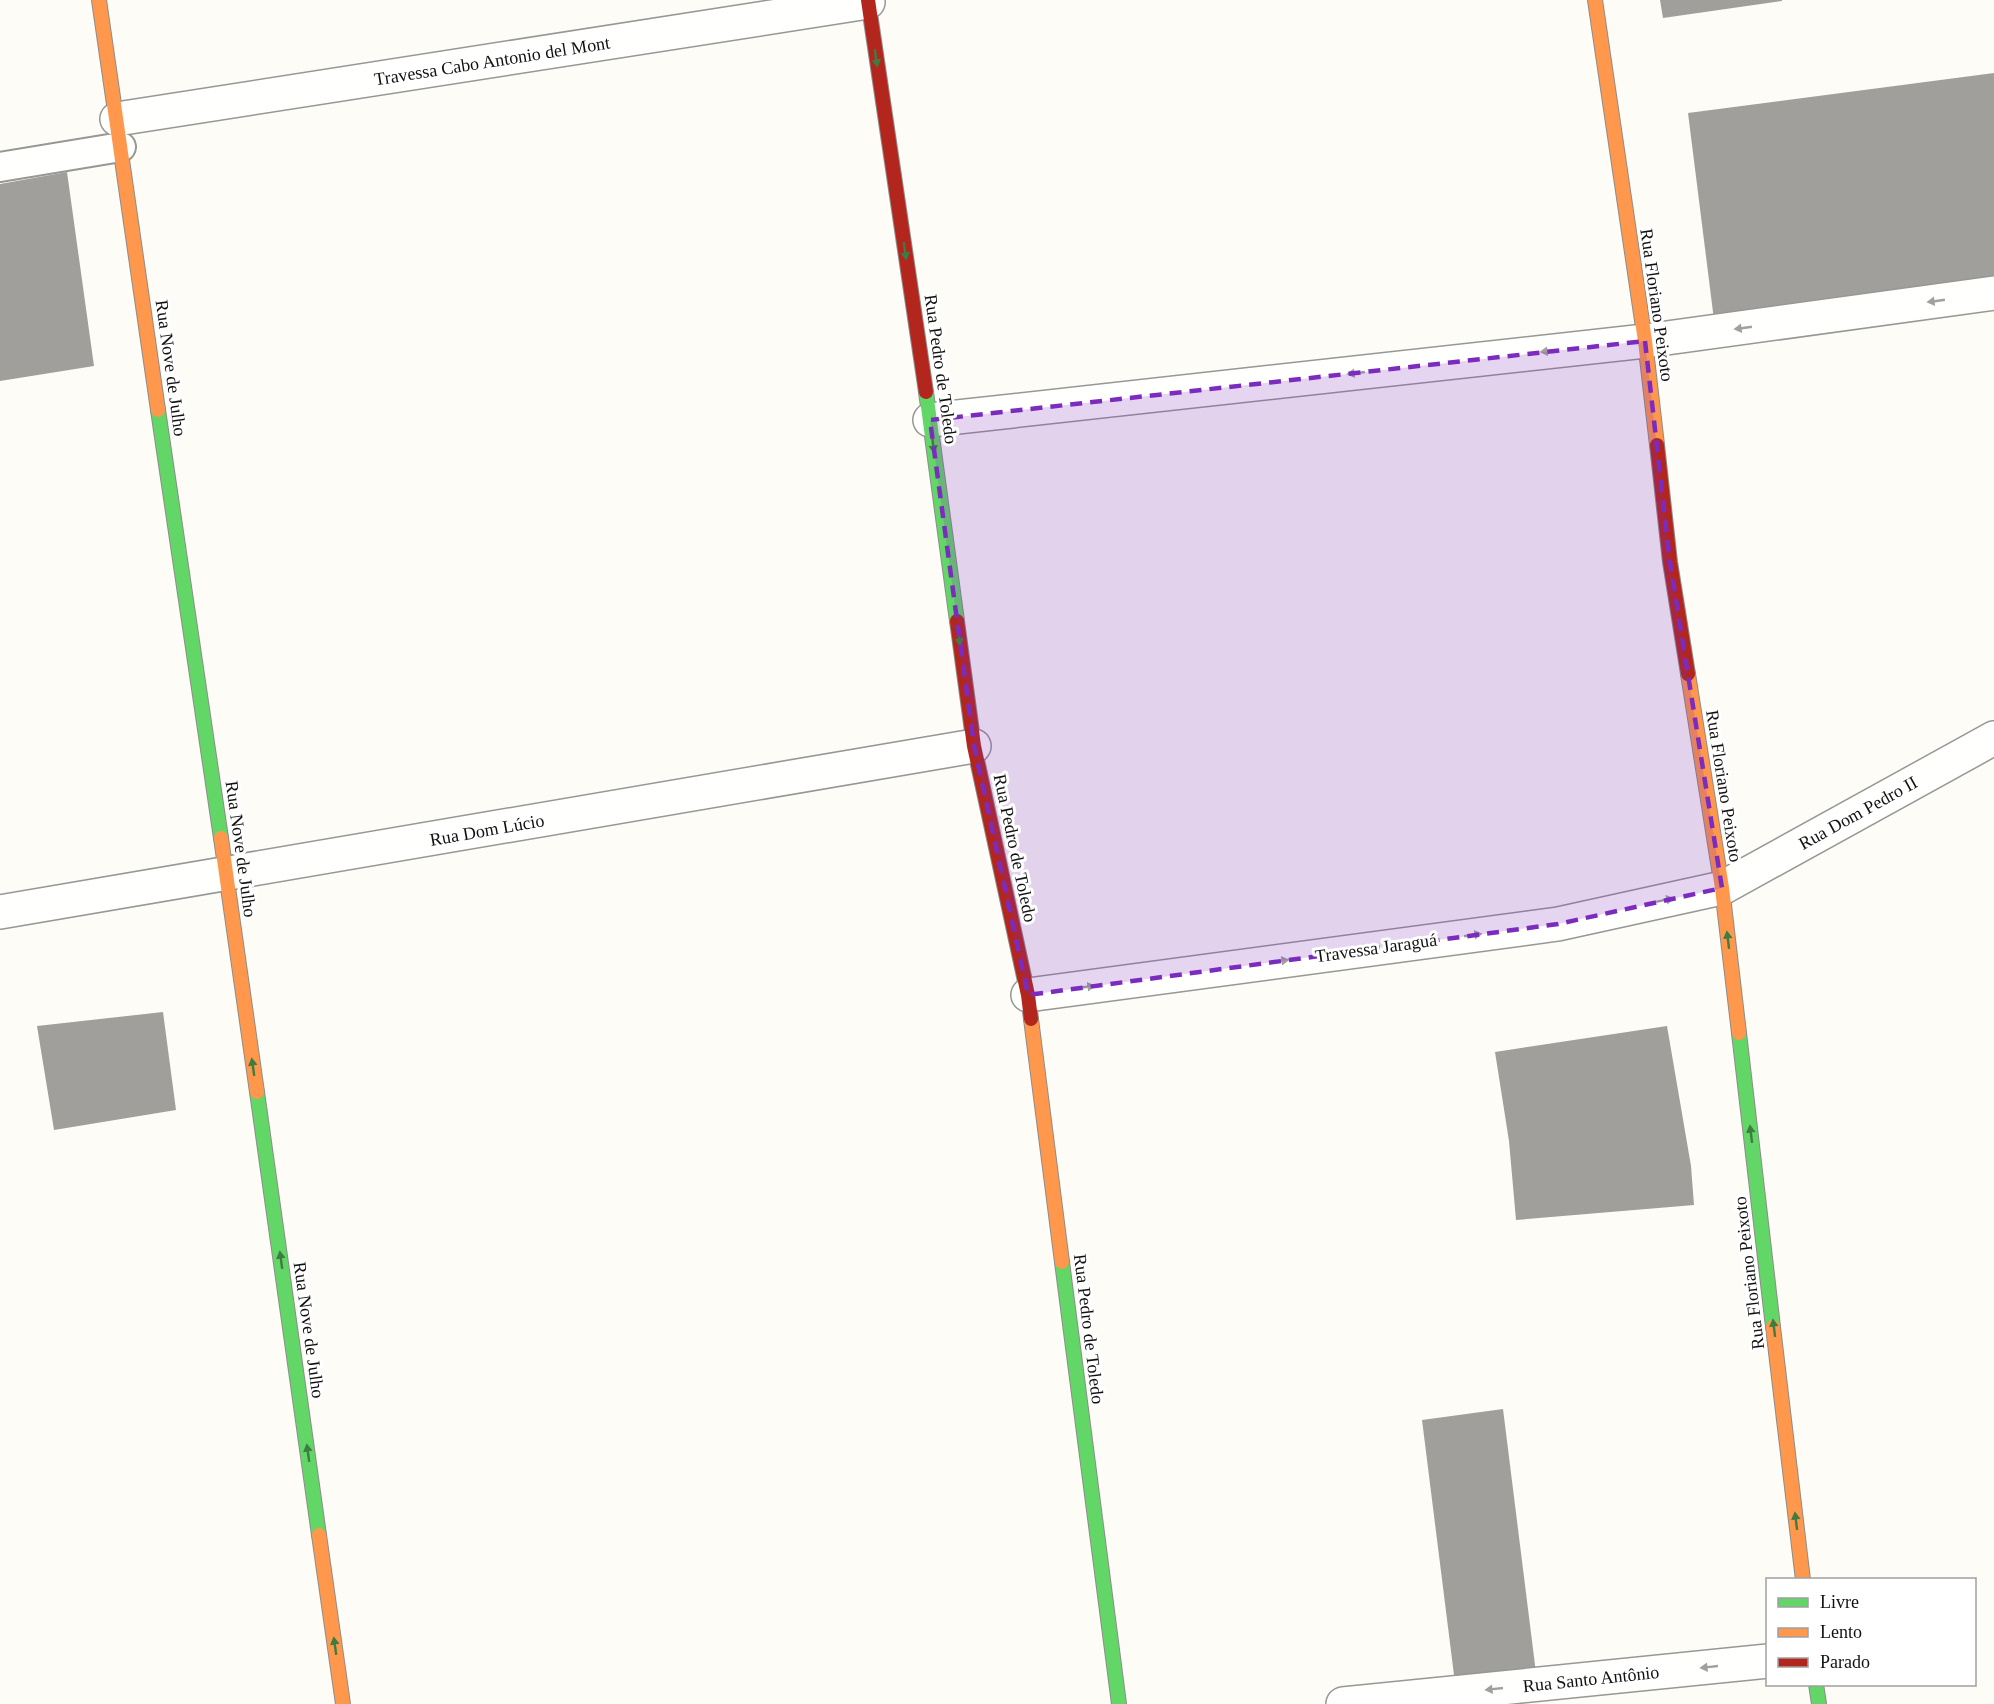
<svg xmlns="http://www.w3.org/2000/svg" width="1994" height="1704" viewBox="0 0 1994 1704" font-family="'Times New Roman',serif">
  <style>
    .building { fill: #a19f9c }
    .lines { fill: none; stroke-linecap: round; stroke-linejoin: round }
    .lane-casing { stroke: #979795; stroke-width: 32 }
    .street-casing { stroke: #979795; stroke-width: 36 }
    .fast-casing { stroke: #8e8d8b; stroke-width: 16 }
    .slow-casing { stroke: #8e8d8b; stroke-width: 16 }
    .jam-casing { stroke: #8e8d8b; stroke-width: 16 }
    .lane { stroke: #fffffe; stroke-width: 28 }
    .street { stroke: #fffffe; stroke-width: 33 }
    .fast { stroke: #63d668; stroke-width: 14 }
    .slow { stroke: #ff974d; stroke-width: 14 }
    .jam { stroke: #b3261e; stroke-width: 14 }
    .oneway { fill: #3e7d41 }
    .oneway2 { fill: #a0a09f }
    .marked { fill: #7b2cbf; fill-opacity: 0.2; stroke: #7b2cbf; stroke-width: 4.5; stroke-dasharray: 12 8; stroke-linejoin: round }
    .labels { text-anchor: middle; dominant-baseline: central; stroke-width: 6; stroke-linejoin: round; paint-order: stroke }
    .street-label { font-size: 18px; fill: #111; stroke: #fff }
  </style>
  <rect width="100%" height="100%" fill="#fdfcf7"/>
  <path class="building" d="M 1660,0 L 1782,0 L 1782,1 L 1663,18 Z
    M 1994,73 L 1994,284 L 1714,320 L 1688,113 Z
    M 67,172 L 94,366 L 0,381 L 0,184 Z
    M 163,1012 L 176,1110 L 54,1130 L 37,1026 Z
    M 1667,1026 L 1691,1166 L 1694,1205 L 1516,1220 L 1509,1141 L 1495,1052 Z
    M 1503,1409 L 1536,1673 L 1455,1683 L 1422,1420 Z"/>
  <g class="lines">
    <g class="lane-casing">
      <path id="lane" d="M 0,167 L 121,147"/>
    </g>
    <g class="street-casing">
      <path id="street" d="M 117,119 L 868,2
        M 930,420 L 1645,341 L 1994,293
        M 0,912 L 974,746
        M 1028,995 L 1558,924 L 1722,888 L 1994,738
        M 1343,1704 L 1768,1661"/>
    </g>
    <g class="fast-casing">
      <path id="fast" d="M 926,392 L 957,621
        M 158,410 L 221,838
        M 1739,1033 L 1773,1327
        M 257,1092 L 319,1535
        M 1062,1262 L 1119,1704
        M 1816,1684 L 1819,1704"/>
    </g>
    <g class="slow-casing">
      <path id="slow" d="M 99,0 L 158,410
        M 1595,0 L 1645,341 L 1657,445
        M 1688,674 L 1722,888 L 1739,1033
        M 221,838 L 257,1092
        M 1031,1019 L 1062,1262
        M 1773,1327 L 1803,1580
        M 319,1535 L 343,1704"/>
    </g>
    <g class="jam-casing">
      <path id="jam" d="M 868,0 L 926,392
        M 1657,445 L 1670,562 L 1688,674
        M 957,621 L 974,746 L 1028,995 L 1031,1019"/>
    </g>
    <use href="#lane" class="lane"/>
    <use href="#street" class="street"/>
    <use href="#fast" class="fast"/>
    <use href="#slow" class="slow"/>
    <use href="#jam" class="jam"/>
  </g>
  <defs><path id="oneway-solid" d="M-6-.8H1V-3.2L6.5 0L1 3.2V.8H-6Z" transform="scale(1.5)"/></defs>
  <g class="oneway">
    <use href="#oneway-solid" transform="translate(876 58) rotate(82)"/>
    <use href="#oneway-solid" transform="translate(905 251) rotate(82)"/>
    <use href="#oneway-solid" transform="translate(933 444) rotate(83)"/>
    <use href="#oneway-solid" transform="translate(959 637) rotate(82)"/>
    <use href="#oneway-solid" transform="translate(1728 940) rotate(-97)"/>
    <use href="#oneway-solid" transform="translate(253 1067) rotate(-98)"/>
    <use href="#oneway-solid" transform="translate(1751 1134) rotate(-97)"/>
    <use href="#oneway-solid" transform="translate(281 1260) rotate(-98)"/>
    <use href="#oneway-solid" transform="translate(1774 1328) rotate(-97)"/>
    <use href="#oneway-solid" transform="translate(308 1453) rotate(-98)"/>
    <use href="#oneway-solid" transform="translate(1796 1521) rotate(-97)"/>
    <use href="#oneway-solid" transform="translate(335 1646) rotate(-98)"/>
  </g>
  <g class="oneway2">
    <use href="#oneway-solid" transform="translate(1936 301) rotate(172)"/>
    <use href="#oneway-solid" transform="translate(1743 328) rotate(172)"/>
    <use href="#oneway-solid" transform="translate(1549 351) rotate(174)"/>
    <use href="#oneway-solid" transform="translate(1356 373) rotate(174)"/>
    <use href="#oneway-solid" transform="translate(1665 900) rotate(-12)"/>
    <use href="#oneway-solid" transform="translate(1473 935) rotate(-8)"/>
    <use href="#oneway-solid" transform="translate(1280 961) rotate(-8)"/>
    <use href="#oneway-solid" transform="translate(1086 987) rotate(-8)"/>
    <use href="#oneway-solid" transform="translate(1709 1667) rotate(174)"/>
    <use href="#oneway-solid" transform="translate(1494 1689) rotate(174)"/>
  </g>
  <path class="marked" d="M 1645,341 L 1670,562 L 1722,888 L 1558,924 L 1028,995 L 974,746 L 930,420 Z"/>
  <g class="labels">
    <g class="street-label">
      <text transform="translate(492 61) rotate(-9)">Travessa Cabo Antonio del Mont</text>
      <text transform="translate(1657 305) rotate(82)">Rua Floriano Peixoto</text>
      <text transform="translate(171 368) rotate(82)">Rua Nove de Julho</text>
      <text transform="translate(941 369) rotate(82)">Rua Pedro de Toledo</text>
      <text transform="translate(1724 786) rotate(81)">Rua Floriano Peixoto</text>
      <text transform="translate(1858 813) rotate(-29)">Rua Dom Pedro II</text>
      <text transform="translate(487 830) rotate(-10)">Rua Dom Lúcio</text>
      <text transform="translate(1015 848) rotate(78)">Rua Pedro de Toledo</text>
      <text transform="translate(241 849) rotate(82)">Rua Nove de Julho</text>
      <text transform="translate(1376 948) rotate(-8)">Travessa Jaraguá</text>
      <text transform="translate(1749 1273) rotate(-97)">Rua Floriano Peixoto</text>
      <text transform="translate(1089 1329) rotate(83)">Rua Pedro de Toledo</text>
      <text transform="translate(309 1330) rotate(82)">Rua Nove de Julho</text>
      <text transform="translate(1591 1679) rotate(-6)">Rua Santo Antônio</text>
    </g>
  </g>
  <rect x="1766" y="1578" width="210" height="108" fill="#ffffff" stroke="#a0a0a0" stroke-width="1.5"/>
  <rect x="1778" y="1598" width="30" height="9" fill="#63d668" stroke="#a0a0a0" stroke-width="1.5"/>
  <text x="1820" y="1608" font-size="18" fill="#111111">Livre</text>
  <rect x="1778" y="1628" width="30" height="9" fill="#ff974d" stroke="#a0a0a0" stroke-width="1.5"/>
  <text x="1820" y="1638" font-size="18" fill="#111111">Lento</text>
  <rect x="1778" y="1658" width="30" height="9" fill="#b3261e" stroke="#a0a0a0" stroke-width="1.5"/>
  <text x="1820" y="1668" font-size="18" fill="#111111">Parado</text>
</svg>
